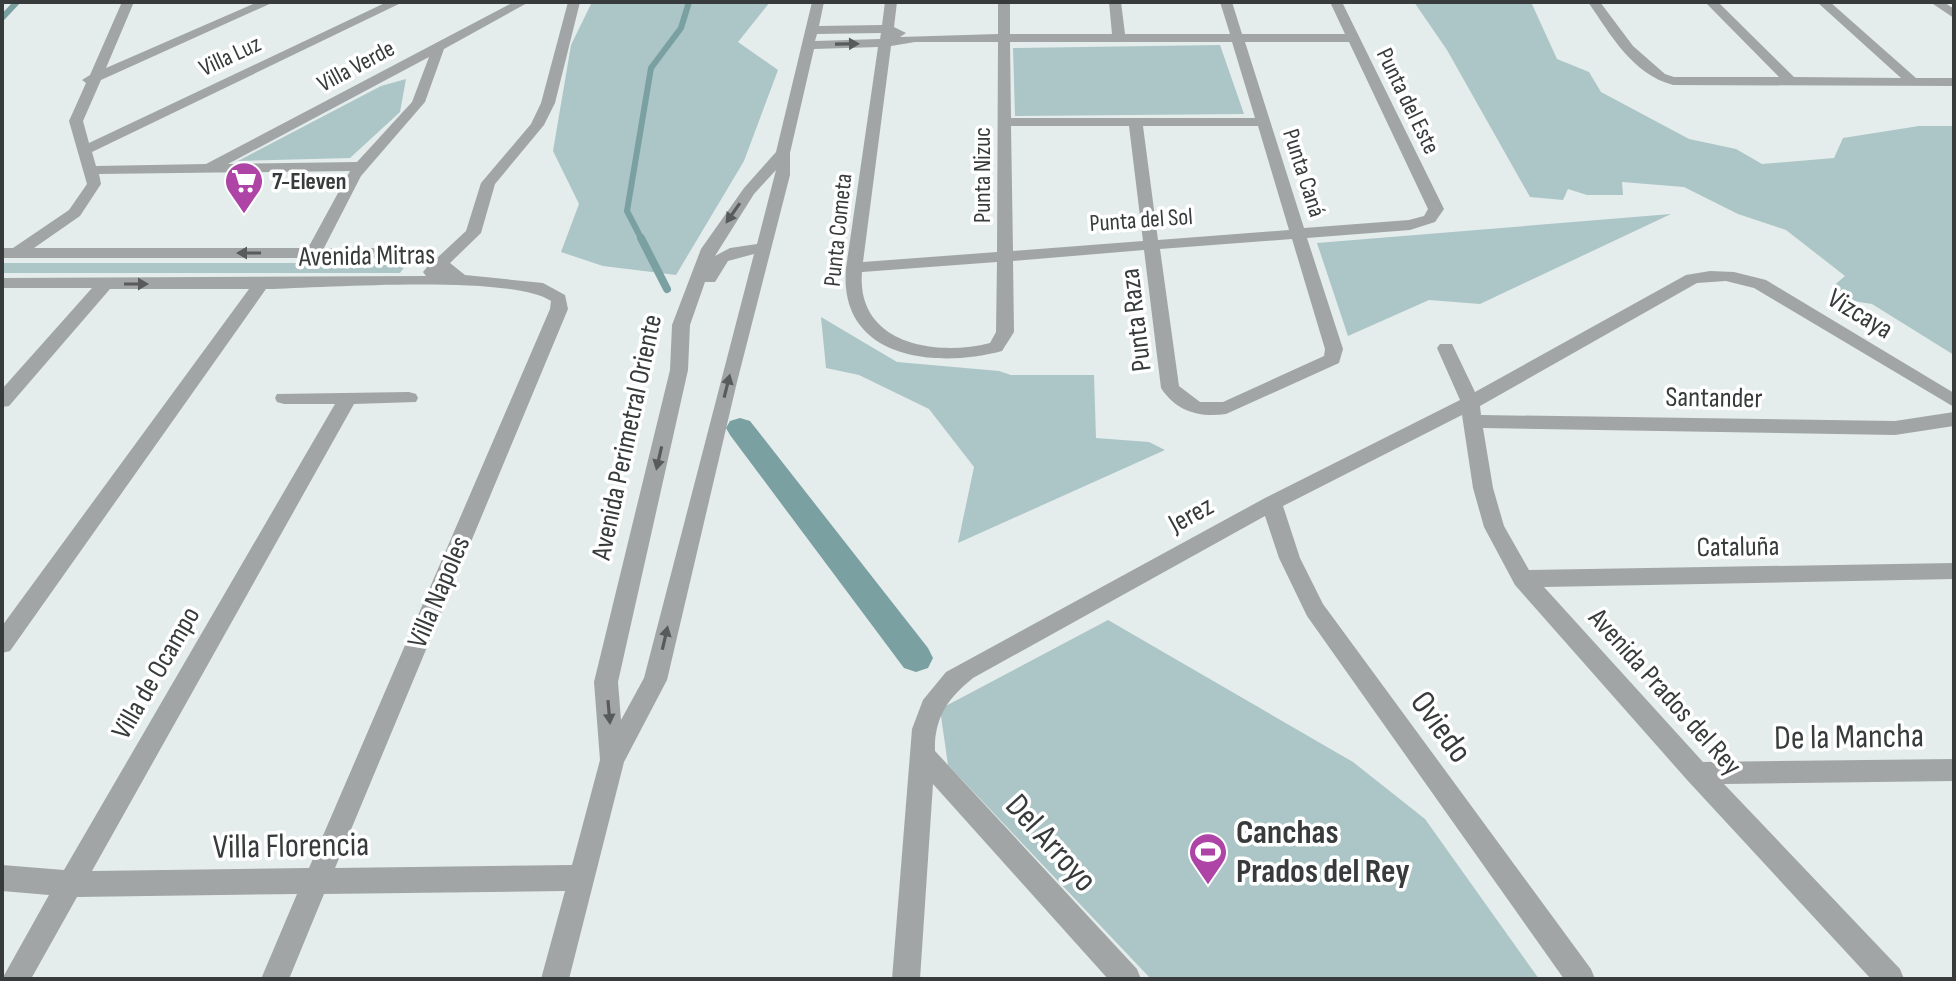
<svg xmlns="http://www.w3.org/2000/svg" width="1956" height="981" viewBox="0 0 1956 981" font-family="'Sofia Sans Condensed',sans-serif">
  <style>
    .green { fill: #acc6c7 }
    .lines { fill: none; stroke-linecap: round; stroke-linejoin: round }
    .stream-far1 { stroke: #7aa0a2; stroke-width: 6 }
    .stream { stroke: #7aa0a2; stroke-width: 8 }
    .canal { fill: #7aa0a2; fill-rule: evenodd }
    .minor { fill: #a2a5a5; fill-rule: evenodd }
    .oneway { fill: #585b5b }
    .labels { text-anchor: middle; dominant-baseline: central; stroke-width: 7; stroke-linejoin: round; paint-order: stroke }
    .far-street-label { font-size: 24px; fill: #383b3b; stroke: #fff }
    .far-poi-label { font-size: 24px; font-weight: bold; fill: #383b3b; stroke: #fff; text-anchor: start }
    .street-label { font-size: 28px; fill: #383b3b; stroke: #fff }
    .near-street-label { font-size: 34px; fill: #383b3b; stroke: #fff }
    .near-poi-label { font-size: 34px; font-weight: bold; fill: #383b3b; stroke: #fff; text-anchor: start }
  </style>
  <rect width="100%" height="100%" fill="#e4ecec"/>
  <path class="green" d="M 592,2 L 770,2 L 738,42 L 778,70 L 744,161 L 676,275 L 603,266 L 561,252 L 579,204 L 553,151 L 571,45 Z
    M 1414,2 L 1531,2 L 1557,59 L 1589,72 L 1601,92 L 1689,139 L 1736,149 L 1762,164 L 1834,158 L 1843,138 L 1919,126 L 1954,126 L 1954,355 L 1872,304 L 1841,299 L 1831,288 L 1845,276 L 1786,230 L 1738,214 L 1684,187 L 1622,182 L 1623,195 L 1587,195 L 1568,189 L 1563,200 L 1530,197 L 1447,50 Z
    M 1220,45 L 1244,114 L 1015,116 L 1013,48 Z
    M 406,79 L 400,112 L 350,158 L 238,161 L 381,86 Z
    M 1671,214 L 1480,304 L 1429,300 L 1348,336 L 1317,243 Z
    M 2,263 L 407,263 L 400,273 L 2,273 Z
    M 821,317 L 897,362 L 999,371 L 1011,375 L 1094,375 L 1096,438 L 1149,442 L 1165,450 L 958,543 L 974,467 L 929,409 L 859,375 L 826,368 Z
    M 1108,620 L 1353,762 L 1425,819 L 1539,979 L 1151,979 L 948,765 L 940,709 Z"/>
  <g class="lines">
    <path class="stream-far1" d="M 2,18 L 17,2
      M 642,240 L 627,211 L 651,68 L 681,28 L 689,2"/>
    <path class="stream" d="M 641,238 L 667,289"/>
    <path class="canal" d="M 740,418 L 750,421 L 928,648 L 933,658 L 928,668 L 916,672 L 904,668 L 730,435 L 726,428 L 730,421 Z"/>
    <path class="minor" d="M 122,2 L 134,2 L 106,68 L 258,2 L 274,2 L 101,80 L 83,121 L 89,143 L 387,2 L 403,2 L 92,152 L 96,166 L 206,164 L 514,2 L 529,2 L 444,49 L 425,102 L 361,176 L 324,248 L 372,248 L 437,258 L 466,231 L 481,183 L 531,124 L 541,103 L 568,2 L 580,2 L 555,103 L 544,125 L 495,184 L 481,233 L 450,263 L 465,275 L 543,283 L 565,295 L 568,309 L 335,868 L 572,865 L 600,760 L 594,682 L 670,370 L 672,325 L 701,249 L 744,188 L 776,152 L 812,2 L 824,2 L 819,26 L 882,25 L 885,2 L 897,2 L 894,27 L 906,33 L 900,37 L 998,34 L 998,2 L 1010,2 L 1010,34 L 1112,34 L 1109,2 L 1121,2 L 1125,34 L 1230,34 L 1220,2 L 1232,2 L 1242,34 L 1345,34 L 1330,2 L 1342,2 L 1444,209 L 1435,222 L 1410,230 L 1307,238 L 1343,349 L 1339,363 L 1226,414 C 1199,418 1176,411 1161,388 L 1144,250 L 1013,261 L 1014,332 L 1002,351 C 935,369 838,359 846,268 L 878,47 L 814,49 L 790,153 L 790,175 L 737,382 L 667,680 L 624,762 L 569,979 L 541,979 L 565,891 L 324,894 L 289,979 L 261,979 L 297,894 L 77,897 L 31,979 L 2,979 L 49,895 L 2,891 L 2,865 L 64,870 L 335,404 L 284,404 L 277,402 L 275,398 L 277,394 L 409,392 L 416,394 L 418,398 L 416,402 L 354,404 L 92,871 L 309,868 L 550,309 L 551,301 C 512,274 322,288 266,289 L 10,651 L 2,653 L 2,626 L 249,289 L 110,289 L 9,406 L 2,407 L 2,389 L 92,288 L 2,288 L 2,278 L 426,276 L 423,272 L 428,266 L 372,258 L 2,258 L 2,248 L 13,248 L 69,210 L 87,184 L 69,121 L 86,83 L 82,80 L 90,75 ZM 881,33 L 880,39 L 815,41 L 817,34 ZM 915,42 L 998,42 L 997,252 L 863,262 L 891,46 ZM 1010,42 L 1232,42 L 1255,118 L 1011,118 ZM 1245,42 L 1349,42 L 1428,209 L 1424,216 L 1409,220 L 1304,228 ZM 429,57 L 412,102 L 357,162 L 228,164 ZM 1011,126 L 1129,126 L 1143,241 L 1013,251 ZM 1143,126 L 1258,126 L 1289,230 L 1158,240 ZM 776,170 L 757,244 L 730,248 L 715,256 L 754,194 ZM 350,171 L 308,248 L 34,248 L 80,216 L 101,184 L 99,174 ZM 1292,239 L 1325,349 L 1324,356 L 1223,402 L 1200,402 L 1179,386 L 1160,249 ZM 754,254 L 644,678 L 621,720 L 618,682 L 688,370 L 690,325 L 705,282 L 715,282 L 728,261 ZM 997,262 L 996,332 L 990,343 C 935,357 856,344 862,272 Z
      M 1588,2 L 1600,2 L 1633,46 L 1665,74 L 1674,77 L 1779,77 L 1705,2 L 1718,2 L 1794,77 L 1901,78 L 1817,2 L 1830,2 L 1916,78 L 1954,78 L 1954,86 L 1673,85 C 1632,74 1611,35 1588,2 Z
      M 1930,2 L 1944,2 L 1954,9 L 1954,18 Z
      M 1710,271 L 1734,272 L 1766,280 L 1954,393 L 1954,407 L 1754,288 L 1726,281 L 1697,283 L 1480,406 L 1481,415 L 1895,421 L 1954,412 L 1954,426 L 1895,435 L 1483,428 L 1493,488 L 1504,526 L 1529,570 L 1954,563 L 1954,579 L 1544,587 L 1703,762 L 1954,759 L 1954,781 L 1724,784 L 1900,969 L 1904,979 L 1871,979 L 1688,781 L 1515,585 L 1484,527 L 1473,488 L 1462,415 L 1283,506 L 1300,558 L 1323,604 L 1591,969 L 1595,979 L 1564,979 L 1307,616 L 1279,558 L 1265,516 L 973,678 C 948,698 934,718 935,751 L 1137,969 L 1141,979 L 1108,979 L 933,784 L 920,979 L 892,979 L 912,729 L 923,700 L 946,672 L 1265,498 L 1460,400 L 1437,348 L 1440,344 L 1452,344 L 1475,392 L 1686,275 Z"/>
  </g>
  <defs><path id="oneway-solid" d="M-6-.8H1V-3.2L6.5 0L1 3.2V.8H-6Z" transform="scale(2)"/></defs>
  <g class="oneway">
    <use href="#oneway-solid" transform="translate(847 44) rotate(-1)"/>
    <use href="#oneway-solid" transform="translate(733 213) rotate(125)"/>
    <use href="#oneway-solid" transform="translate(249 253) rotate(180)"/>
    <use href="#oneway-solid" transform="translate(136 284)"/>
    <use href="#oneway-solid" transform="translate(727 386) rotate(-76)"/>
    <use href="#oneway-solid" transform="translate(659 458) rotate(103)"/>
    <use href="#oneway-solid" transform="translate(665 638) rotate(-77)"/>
    <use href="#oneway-solid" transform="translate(609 712) rotate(85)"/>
  </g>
  <defs>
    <g id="supermarket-pin" transform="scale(2)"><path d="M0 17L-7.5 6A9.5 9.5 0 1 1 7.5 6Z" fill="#ad44a6" stroke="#fff"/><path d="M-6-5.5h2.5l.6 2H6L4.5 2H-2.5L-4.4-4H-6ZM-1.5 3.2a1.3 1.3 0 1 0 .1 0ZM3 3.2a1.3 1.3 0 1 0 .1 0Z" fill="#fff"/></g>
    <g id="stadium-pin" transform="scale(2)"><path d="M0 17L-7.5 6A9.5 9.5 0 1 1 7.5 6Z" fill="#ad44a6" stroke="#fff"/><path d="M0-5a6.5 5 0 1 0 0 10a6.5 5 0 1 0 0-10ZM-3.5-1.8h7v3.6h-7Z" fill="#fff"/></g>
  </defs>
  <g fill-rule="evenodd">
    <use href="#supermarket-pin" x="244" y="181"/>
    <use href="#stadium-pin" x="1208" y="852"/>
  </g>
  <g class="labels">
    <g class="far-street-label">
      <text transform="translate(230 56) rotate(-25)">Villa Luz</text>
      <text transform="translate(356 66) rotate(-28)">Villa Verde</text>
      <text transform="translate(1408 101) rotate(64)">Punta del Este</text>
      <text transform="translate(1304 173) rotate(72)">Punta Caná</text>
      <text transform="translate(982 175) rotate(-90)">Punta Nizuc</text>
      <text transform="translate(1141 220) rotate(-4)">Punta del Sol</text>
      <text transform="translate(838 230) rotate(-84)">Punta Cometa</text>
    </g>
    <g class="far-poi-label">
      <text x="272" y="181">7-Eleven</text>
    </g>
    <g class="street-label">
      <text transform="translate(367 256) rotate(-1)">Avenida Mitras</text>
      <text transform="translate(1860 314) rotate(31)">Vizcaya</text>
      <text transform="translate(1136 320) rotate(-97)">Punta Raza</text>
      <text transform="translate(1714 398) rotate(1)">Santander</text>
      <text transform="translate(627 437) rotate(-78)">Avenida Perimetral Oriente</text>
      <text transform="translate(1191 515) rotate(-29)">Jerez</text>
      <text transform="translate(1738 547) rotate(-1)">Cataluña</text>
      <text transform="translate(439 592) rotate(-67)">Villa Napoles</text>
      <text transform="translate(156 673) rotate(-60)">Villa de Ocampo</text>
      <text transform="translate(1665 692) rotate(48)">Avenida Prados del Rey</text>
    </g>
    <g class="near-street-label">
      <text transform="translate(1441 727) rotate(54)">Oviedo</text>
      <text transform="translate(1849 737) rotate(-1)">De la Mancha</text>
      <text transform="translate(1051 843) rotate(48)">Del Arroyo</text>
      <text transform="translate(291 846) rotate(-1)">Villa Florencia</text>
    </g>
    <g class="near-poi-label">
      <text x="1236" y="832">Canchas<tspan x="1236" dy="39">Prados del Rey</tspan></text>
    </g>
  </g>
  <rect width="1956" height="981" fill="none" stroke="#383b3b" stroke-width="8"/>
</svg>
